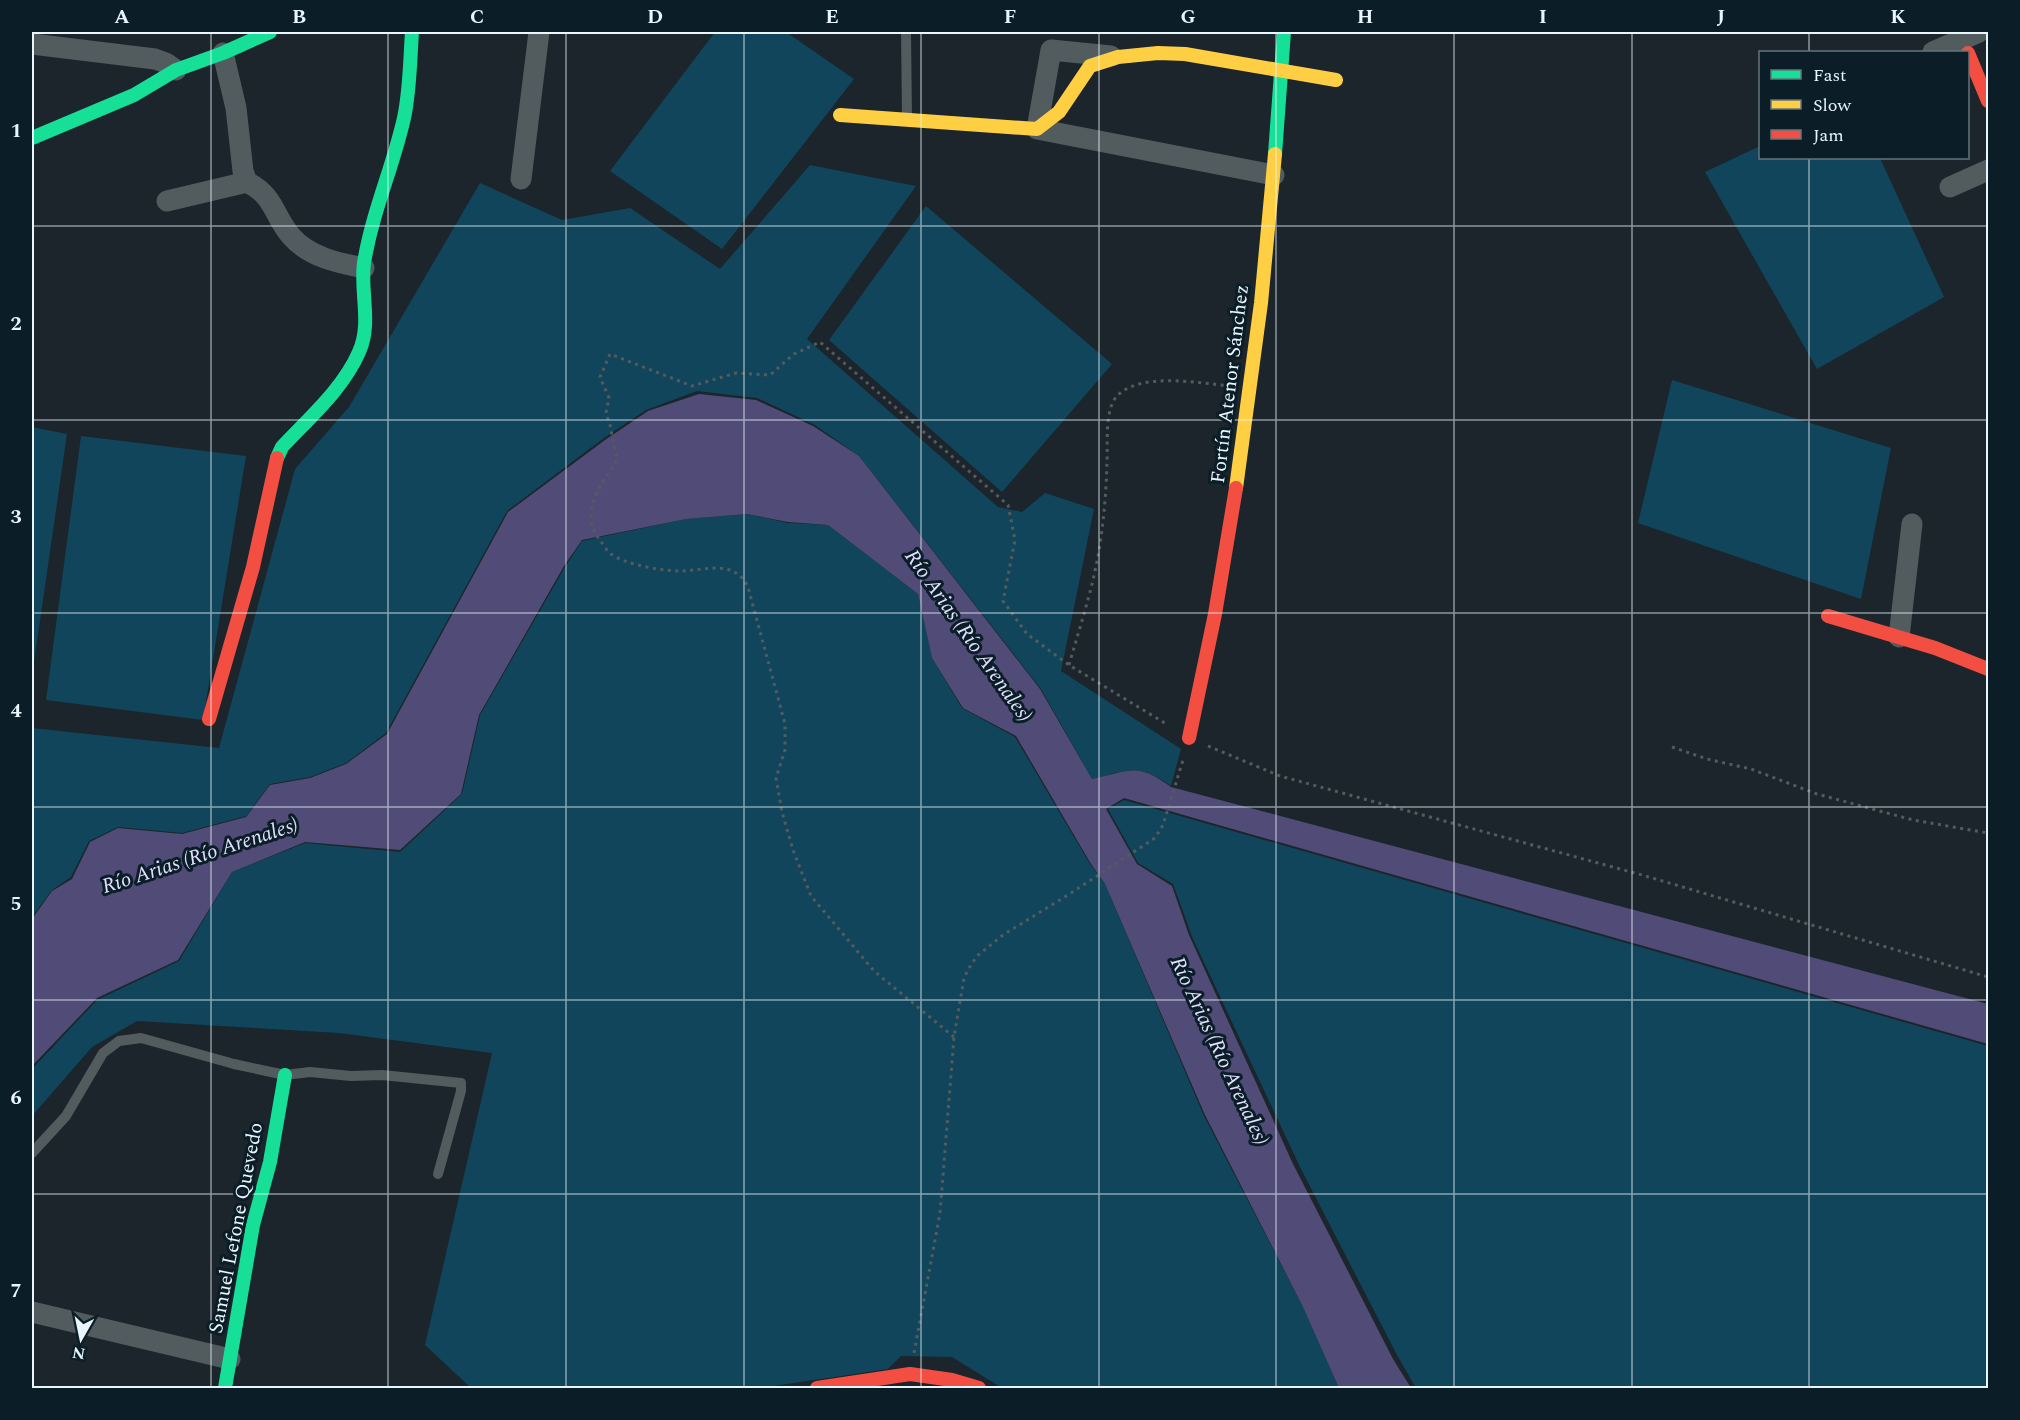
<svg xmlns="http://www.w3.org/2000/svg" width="2020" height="1420" viewBox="0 0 2020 1420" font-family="Spectral,serif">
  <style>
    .green { fill: #11455c }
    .water { fill: #504c77 }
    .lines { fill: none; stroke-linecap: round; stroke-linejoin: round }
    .path { stroke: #545b5e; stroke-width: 3; stroke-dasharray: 3 4.5; stroke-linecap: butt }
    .lane { stroke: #525b5e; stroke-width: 10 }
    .street { stroke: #525b5e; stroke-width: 21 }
    .fast { stroke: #16e098; stroke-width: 14 }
    .slow { stroke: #ffcf43; stroke-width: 14 }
    .jam { stroke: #f24e42; stroke-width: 14 }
    .grid { fill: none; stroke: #eaf6fd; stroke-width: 1.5; stroke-opacity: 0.55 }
    .labels { text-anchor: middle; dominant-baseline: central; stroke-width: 6; stroke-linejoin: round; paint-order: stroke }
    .street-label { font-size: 20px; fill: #eaf6fd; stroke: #0b1d27 }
    .water-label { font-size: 21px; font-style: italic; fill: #e2e0ff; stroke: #0b1d27 }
    .neatline { fill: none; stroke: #eaf6fd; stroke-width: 2 }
    .grid-label { font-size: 20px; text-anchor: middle; font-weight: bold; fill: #eaf6fd }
  </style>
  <rect width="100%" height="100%" fill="#1b252b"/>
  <path class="green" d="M 715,32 L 786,32 L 854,79 L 722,249 L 610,171 Z
    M 1760,146 L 1760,158 L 1880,158 L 1944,297 L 1817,369 L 1705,172 Z
    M 810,165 L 916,186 L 807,339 L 998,507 L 1022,512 L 1045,493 L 1094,509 L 1061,671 L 1181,749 L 1171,786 C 1138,763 1128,770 1092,779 L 1041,689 L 859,456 L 815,425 L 757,398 L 697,391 L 646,410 L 604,438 L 507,511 L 386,733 L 346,763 L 310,777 L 270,784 L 246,816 L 182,833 L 118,827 L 89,841 L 71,877 L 52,890 L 32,917 L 32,728 L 219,748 L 295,469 L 349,407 L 480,183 L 562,220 L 630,208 L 720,269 Z
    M 926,206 L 1112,364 L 1002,492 L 829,340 Z
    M 1672,380 L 1891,448 L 1861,599 L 1638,523 Z
    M 32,427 L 67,434 L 33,669 L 32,669 Z
    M 81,436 L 246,456 L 203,720 L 46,700 Z
    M 747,514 L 788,523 L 828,525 L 918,594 L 932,658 L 962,708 L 1015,737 L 1090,864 L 1105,884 L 1204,1116 L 1302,1305 L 1339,1388 L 1002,1388 L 952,1357 L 901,1356 L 888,1369 L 761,1388 L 471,1388 L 425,1345 L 492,1053 L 339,1033 L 137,1021 L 92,1047 L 32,1116 L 32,1069 L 97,1000 L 179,961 L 232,872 L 305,843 L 400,852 L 462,794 L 480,715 L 565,567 L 582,541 L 686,519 Z
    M 1124,800 L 1988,1046 L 1988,1388 L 1416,1388 L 1397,1355 L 1300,1167 L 1193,939 L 1173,884 L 1138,863 L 1108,809 Z"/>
  <path class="water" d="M 699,394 L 756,400 L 813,426 L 859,456 L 1040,689 L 1092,779 C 1130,771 1137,762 1171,787 L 1988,1004 L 1988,1044 L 1124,798 L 1106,809 L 1137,864 L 1172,886 L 1189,935 L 1293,1164 L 1393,1359 L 1411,1388 L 1339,1388 L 1302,1305 L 1205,1115 L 1105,884 L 1091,864 L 1016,736 L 963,708 L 932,658 L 918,594 L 828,525 L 788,522 L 747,514 L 686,519 L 582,540 L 564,566 L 479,715 L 461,794 L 400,850 L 305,842 L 232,872 L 178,960 L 97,998 L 32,1066 L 32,919 L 52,891 L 72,879 L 90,842 L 118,828 L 182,834 L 246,817 L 270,785 L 310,778 L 346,764 L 387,734 L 508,512 L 605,440 L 648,411 Z"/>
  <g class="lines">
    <path class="path" d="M 1069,665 C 1077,637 1086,609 1093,580 C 1102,542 1106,501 1107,462 C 1108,444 1104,408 1118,395 C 1142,372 1199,383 1230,386
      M 1208,746 L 1280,776 L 1642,875 L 1988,977
      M 1672,747 L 1707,759 L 1751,769 L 1817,794 L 1913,820 L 1988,833
      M 954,1037 L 874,971 L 811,896 L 793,850 L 782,812 L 776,778 L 785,750 L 785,724 L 748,587 C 734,559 708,570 682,571 C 663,571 626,565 611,554 C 607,551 604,546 602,543 C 577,512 600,488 617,460 L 610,425 L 606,413 L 609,398 L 600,377 L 610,354 L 692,386 L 736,373 L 770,375 L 794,354 L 820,342 L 1008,505 L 1015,540 L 1003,601 L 1027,634 L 1069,665 L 1168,725
      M 914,1353 L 940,1213 L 954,1037 L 964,978 L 969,968 L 977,956 L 1003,935 L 1071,893 L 1155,838 L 1163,825 L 1183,760"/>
    <path class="lane" d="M 906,32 L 907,118
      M 32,1153 L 66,1116 L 103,1053 L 119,1041 L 141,1038 L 234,1064 L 285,1075 L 310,1072 L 351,1076 L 382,1075 L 461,1083 L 461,1091 L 438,1174"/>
    <path class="street" d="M 32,44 L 155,59 L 166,63 L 176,70
      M 1933,52 L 1979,32
      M 223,53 L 236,108 L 243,171 L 247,182
      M 1111,56 L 1051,50 L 1037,129 L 1274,175
      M 521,179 L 539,32
      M 1950,187 L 1988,170
      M 167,201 L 247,182 C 275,196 273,215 291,236 C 309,257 338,263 364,268
      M 1899,637 L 1912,524
      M 32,1312 L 230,1359"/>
    <path class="fast" d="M 32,138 L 134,95 L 176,70 L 223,53 L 270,32
      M 1275,154 L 1284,32
      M 277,458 L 282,447 C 309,418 343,389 359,352 C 372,323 360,293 364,263 C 372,213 393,167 404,118 C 410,90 410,60 412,32
      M 225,1388 L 253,1225 L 270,1162 L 285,1075"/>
    <path class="slow" d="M 840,115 L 1037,129 L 1059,112 L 1090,66 L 1118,57 L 1158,53 L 1185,54 L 1336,80
      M 1236,488 L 1261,303 L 1275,154"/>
    <path class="jam" d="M 1968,53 L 1988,101
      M 1828,616 L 1935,648 L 1988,669
      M 209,719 L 253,567 L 277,458
      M 1189,738 L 1215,614 L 1236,488
      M 817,1388 L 910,1374 L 952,1380 L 979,1388"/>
  </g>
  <path class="grid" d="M 211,32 L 211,1388M 388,32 L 388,1388M 566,32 L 566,1388M 744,32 L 744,1388M 921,32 L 921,1388M 1099,32 L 1099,1388M 1276,32 L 1276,1388M 1454,32 L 1454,1388M 1632,32 L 1632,1388M 1809,32 L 1809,52M 1809,158 L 1809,1388M 32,226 L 1988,226M 32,420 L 1988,420M 32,613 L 1988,613M 32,807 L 1988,807M 32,1000 L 1988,1000M 32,1194 L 1988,1194"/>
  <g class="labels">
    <g class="street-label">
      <text transform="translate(1230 384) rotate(-83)">Fortín Atenor Sánchez</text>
      <text transform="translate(236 1228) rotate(-79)">Samuel Lefone Quevedo</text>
    </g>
    <g class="water-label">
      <text transform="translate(968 636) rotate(55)">Río Arias (Río Arenales)</text>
      <text transform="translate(200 856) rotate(-18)">Río Arias (Río Arenales)</text>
      <text transform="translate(1219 1051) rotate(65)">Río Arias (Río Arenales)</text>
    </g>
  </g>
  <rect width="2020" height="1420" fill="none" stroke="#0b1d27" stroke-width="66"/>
  <rect x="1759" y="51" width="210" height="108" fill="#0b1d27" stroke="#64747d" stroke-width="1.5"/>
  <rect x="1771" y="70" width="30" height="9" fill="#16e098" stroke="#64747d" stroke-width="1.5"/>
  <text x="1813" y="81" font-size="18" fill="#eaf6fd">Fast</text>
  <rect x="1771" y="100" width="30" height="9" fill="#ffcf43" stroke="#64747d" stroke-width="1.5"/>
  <text x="1813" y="111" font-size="18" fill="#eaf6fd">Slow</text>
  <rect x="1771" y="130" width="30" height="9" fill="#f24e42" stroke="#64747d" stroke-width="1.5"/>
  <text x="1813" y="141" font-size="18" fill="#eaf6fd">Jam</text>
  <g transform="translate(81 1339) rotate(189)" stroke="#0b1d27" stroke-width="4.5" paint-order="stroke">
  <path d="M0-4.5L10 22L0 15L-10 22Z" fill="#eaf6fd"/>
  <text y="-9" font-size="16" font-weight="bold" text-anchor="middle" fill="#eaf6fd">N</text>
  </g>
  <rect x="33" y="33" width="1954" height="1354" class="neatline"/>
  <g class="grid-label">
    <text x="122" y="23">A</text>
    <text x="299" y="23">B</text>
    <text x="477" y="23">C</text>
    <text x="655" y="23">D</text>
    <text x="832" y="23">E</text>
    <text x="1010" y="23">F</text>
    <text x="1188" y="23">G</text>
    <text x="1365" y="23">H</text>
    <text x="1543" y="23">I</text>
    <text x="1721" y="23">J</text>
    <text x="1898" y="23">K</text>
    <text x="16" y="137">1</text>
    <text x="16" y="330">2</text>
    <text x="16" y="523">3</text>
    <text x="16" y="717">4</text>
    <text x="16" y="910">5</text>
    <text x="16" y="1104">6</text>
    <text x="16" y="1297">7</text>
  </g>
</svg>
